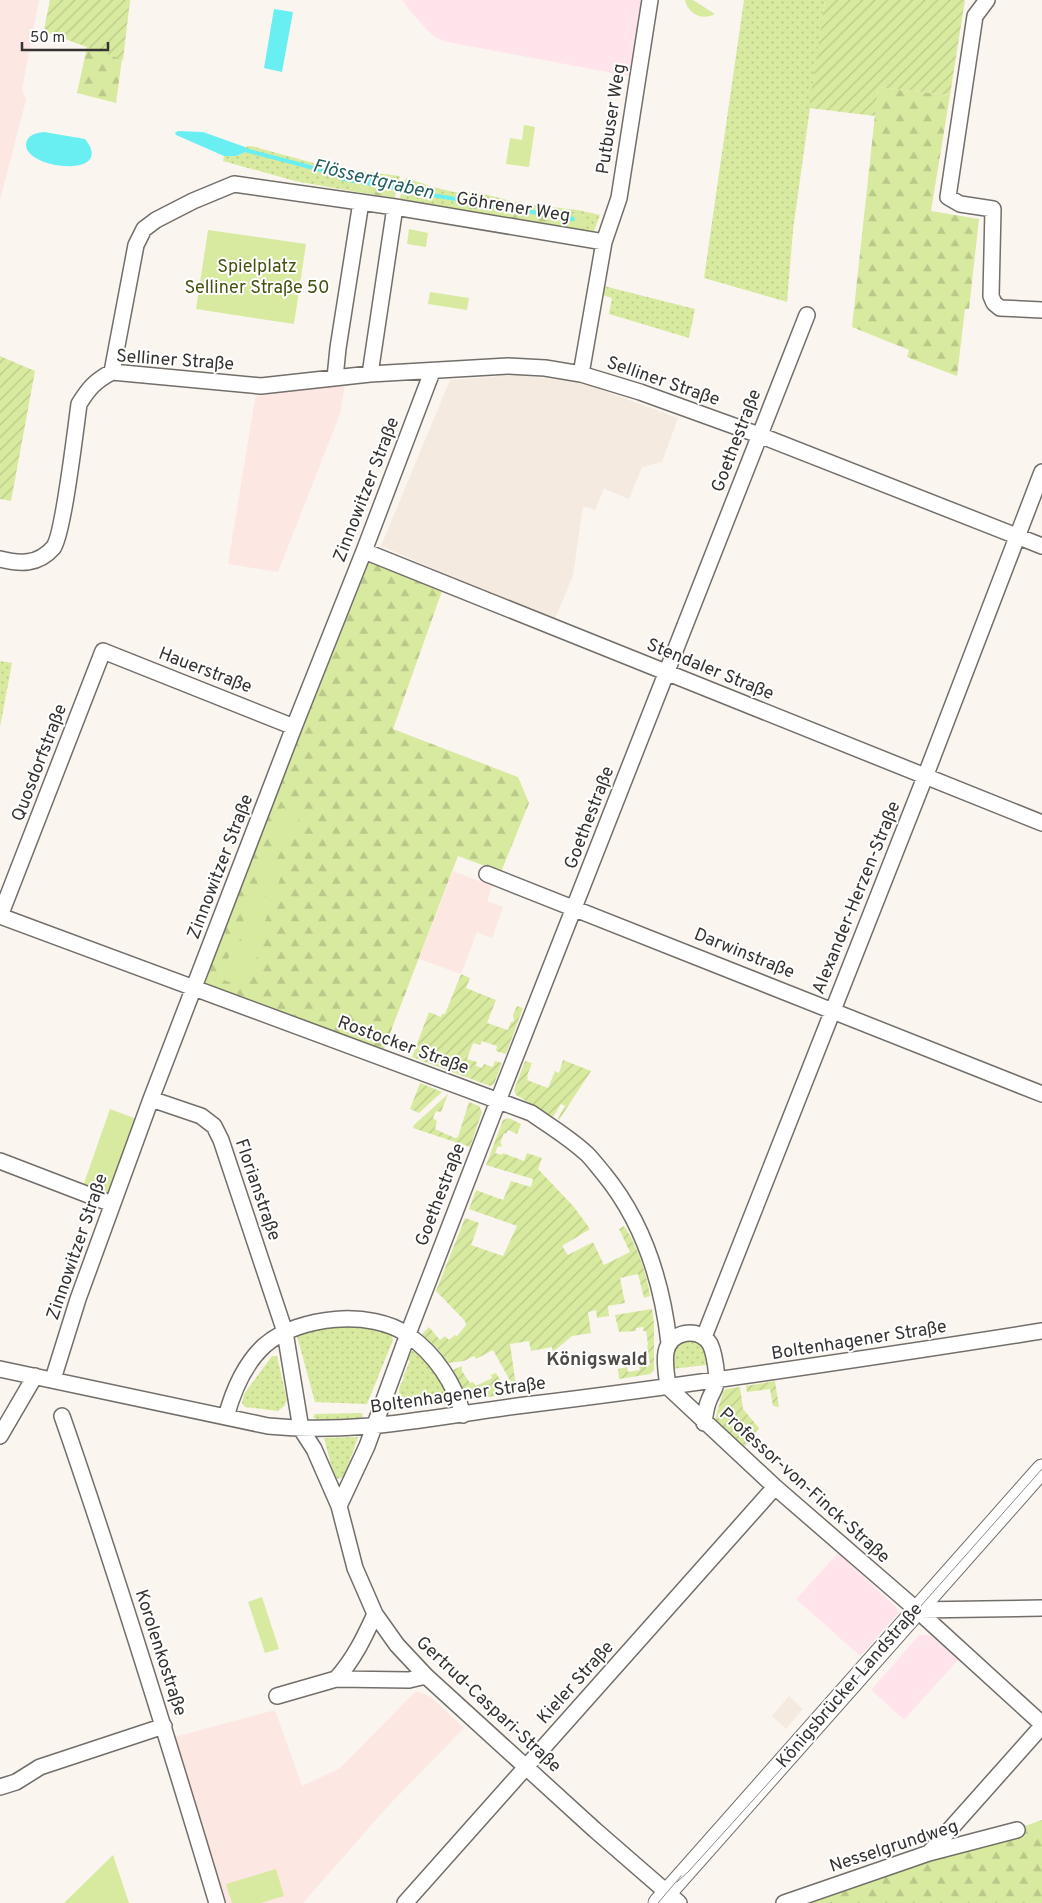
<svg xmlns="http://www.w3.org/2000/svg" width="1042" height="1903" viewBox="0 0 1042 1903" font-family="Overpass,sans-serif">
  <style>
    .commercial { fill: #ffe5eb }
    .built { fill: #f5eadf }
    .education { fill: #fce7e3 }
    .grass { fill: url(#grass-dots) }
    .forest { fill: url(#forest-firs) }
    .park { fill: #d8ea9f }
    .garden { fill: url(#garden-furrows) }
    .water { fill: #69eff1 }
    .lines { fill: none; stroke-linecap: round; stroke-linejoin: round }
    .stream { stroke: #69eff1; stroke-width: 4 }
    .minor-casing { stroke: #726e69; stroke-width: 18 }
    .major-casing { stroke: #726e69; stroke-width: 21 }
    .minor { stroke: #fff; stroke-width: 15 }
    .major { stroke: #fff; stroke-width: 19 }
    .tram { stroke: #8c8885; stroke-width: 1 }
    .labels { text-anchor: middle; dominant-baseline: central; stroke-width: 4; stroke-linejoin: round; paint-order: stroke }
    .street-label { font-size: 18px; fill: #353331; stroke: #fff }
    .park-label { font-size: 18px; fill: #45510f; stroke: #fff }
    .water-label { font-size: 19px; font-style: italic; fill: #245d5d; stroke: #fff }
    .neighbourhood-label { font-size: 19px; font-weight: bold; fill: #4f4b47; stroke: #fff }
  </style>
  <defs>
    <pattern id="grass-dots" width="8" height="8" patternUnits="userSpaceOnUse" patternTransform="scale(1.25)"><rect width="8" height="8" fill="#d8ea9f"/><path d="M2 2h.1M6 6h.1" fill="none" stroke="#bac989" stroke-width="1.8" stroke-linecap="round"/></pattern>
    <pattern id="forest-firs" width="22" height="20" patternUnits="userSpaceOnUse" patternTransform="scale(1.25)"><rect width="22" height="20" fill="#d8ea9f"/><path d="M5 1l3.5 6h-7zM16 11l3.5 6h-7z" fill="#bac989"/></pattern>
    <pattern id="garden-furrows" width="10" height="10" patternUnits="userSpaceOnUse" patternTransform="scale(1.25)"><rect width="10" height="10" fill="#d8ea9f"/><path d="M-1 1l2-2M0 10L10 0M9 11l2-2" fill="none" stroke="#bac989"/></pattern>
  </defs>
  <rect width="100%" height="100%" fill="#fbf5f0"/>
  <path class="commercial" d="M 402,0 L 645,0 L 634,77 L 447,42 L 435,37 L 427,30 L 410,11 Z
    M 838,1553 L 898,1609 L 898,1613 L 860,1656 L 796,1599 Z
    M 919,1635 L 929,1635 L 936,1639 L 959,1659 L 904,1720 L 871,1690 Z"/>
  <path class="built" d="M 518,375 L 583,383 L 678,418 L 662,462 L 642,467 L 629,499 L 604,489 L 595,510 L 583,506 L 573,576 L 554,621 L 381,546 L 450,380 Z
    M 789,1696 L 803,1709 L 786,1729 L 772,1716 Z"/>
  <path class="education" d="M 0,0 L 39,0 L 22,89 L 26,100 L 0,200 Z
    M 345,384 L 340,414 L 278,572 L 228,564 L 255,399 L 257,396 Z
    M 453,871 L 492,886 L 487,901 L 503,907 L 492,938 L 477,932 L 461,974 L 419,959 Z
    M 416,1691 L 431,1697 L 464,1728 L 389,1805 L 303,1903 L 223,1903 L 171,1738 L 275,1710 L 302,1786 L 339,1769 Z"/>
  <path class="grass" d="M 744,0 L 825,0 L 793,230 L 787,302 L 704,278 Z
    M 251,146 L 328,167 L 400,176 L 399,183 L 329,172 L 343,180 L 353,182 L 351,191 L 295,181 L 223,161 L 224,156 L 236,156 L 248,151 L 245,147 Z
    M 406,178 L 433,187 L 454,192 L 476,192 L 522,204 L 578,210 L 600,215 L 594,231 L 583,230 L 585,216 L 455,195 L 452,208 L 400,199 L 401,192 L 410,193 L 410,186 L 404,184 Z
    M 604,286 L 695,309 L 689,338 L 609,314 L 612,298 L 603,295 Z
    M 0,661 L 12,663 L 0,727 Z
    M 348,1325 L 374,1328 L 391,1335 L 393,1340 L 367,1404 L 315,1402 L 297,1336 L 314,1328 Z
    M 683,1339 L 701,1343 L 705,1350 L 706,1365 L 672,1369 L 672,1351 Z
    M 415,1349 C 436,1366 441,1378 449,1403 L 407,1408 C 398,1400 397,1394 401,1383 L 402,1383 L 404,1377 L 403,1377 L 410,1361 L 408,1360 L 412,1351 Z
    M 272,1356 L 277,1356 L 287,1400 L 284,1406 L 278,1411 L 245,1407 L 242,1403 L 244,1394 Z
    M 362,1413 L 363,1417 C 354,1422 320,1424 313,1417 L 315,1414 Z
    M 358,1437 L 344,1477 L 338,1479 L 334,1476 L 324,1438 Z"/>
  <path class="forest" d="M 50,0 L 130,0 L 116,103 L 77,93 L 87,47 L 44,31 Z
    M 878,87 L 950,95 L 931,211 L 979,219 L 969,309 L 965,309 L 957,376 L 907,357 L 909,350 L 852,327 Z
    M 353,182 L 396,191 L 395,198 L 351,191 Z
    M 455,195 L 586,216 L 583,230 L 452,208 Z
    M 369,562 L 442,591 L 393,729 L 518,777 L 529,803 L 501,872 L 458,856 L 384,1049 L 204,986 L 280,785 Z
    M 1042,1820 L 1042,1903 L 802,1903 Z"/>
  <path class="park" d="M 685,0 L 693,0 L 715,14 C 702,21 688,14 685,0 Z
    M 524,125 L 535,127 L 529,167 L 506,164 L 510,138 L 522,140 Z
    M 409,229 L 428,233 L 426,247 L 407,244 Z
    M 208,230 L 306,244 L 294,324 L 196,309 Z
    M 430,292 L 469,298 L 467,310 L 428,304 Z
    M 282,808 L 300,815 L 289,844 L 271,838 Z
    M 267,858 L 285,865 L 273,899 L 254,892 Z
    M 251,901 L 270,908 L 258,940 L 239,933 Z
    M 235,939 L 260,948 L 246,988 L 221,979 Z
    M 110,1109 L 137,1119 L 110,1195 L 83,1186 Z
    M 262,1597 L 279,1649 L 265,1653 L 248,1602 Z
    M 113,1855 L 129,1903 L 64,1903 Z
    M 276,1869 L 284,1896 L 260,1903 L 232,1903 L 226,1884 Z"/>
  <path class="garden" d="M 50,0 L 130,0 L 123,60 L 44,31 Z
    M 825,0 L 965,0 L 950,95 L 878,87 L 875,116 L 809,108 Z
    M 0,356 L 35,371 L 11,501 L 0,499 Z
    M 461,974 L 470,978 L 466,988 L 496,1000 L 487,1023 L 508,1030 L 511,1022 L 514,1021 L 513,1015 L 517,1006 L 523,1008 L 506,1054 L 496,1051 L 497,1046 L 482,1041 L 480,1045 L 473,1043 L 467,1059 L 477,1062 L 476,1066 L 482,1068 L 484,1064 L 493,1067 L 495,1061 L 502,1063 L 494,1084 L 490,1086 L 412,1057 L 429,1012 L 441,1017 L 442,1014 L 445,1014 Z
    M 563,1060 L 591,1071 L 559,1120 L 558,1118 L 565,1106 L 561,1104 L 553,1117 L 516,1095 L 514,1090 L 525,1061 L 532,1063 L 527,1076 L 528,1077 L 527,1080 L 548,1088 L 555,1071 L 559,1073 Z
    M 420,1083 L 442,1092 L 419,1113 L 410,1109 Z
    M 448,1094 L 441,1112 L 436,1111 L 433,1118 L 437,1121 L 435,1129 L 455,1138 L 458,1137 L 469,1102 L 479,1106 L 482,1112 L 470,1147 L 413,1128 L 414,1125 Z
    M 509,1118 L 521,1124 L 517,1134 L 508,1130 L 506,1134 L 504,1133 L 500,1143 L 502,1144 L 501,1147 L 498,1146 L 495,1153 L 502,1155 L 503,1153 L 524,1161 L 527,1153 L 542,1158 L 538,1169 L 574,1207 L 590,1229 L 562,1246 L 568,1255 L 593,1242 L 604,1265 L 630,1252 L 619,1229 L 624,1226 C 638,1247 646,1272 650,1296 L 644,1298 L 638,1274 L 620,1278 L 625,1303 L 608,1306 L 609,1316 L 597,1318 L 596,1310 L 588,1312 L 591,1333 L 572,1336 L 553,1352 L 552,1347 L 531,1351 L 529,1341 L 510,1344 L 517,1393 L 493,1350 L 476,1359 L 474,1356 L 464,1361 L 448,1363 L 438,1350 L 422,1334 L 429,1327 L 440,1340 L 445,1336 L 449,1340 L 455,1335 L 457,1336 L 466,1325 L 465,1321 L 436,1291 L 465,1218 L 479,1223 L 471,1245 L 503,1256 L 517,1226 L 469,1209 L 476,1190 L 503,1200 L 511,1181 L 531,1187 L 533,1179 L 486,1165 L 503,1120 Z
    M 652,1309 L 654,1323 L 654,1370 L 650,1374 L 619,1379 L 618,1369 L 627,1367 L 628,1372 L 640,1370 L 639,1367 L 650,1365 L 647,1346 L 648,1345 L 646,1331 L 643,1331 L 643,1327 L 636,1328 L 636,1331 L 619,1332 L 615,1315 Z
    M 462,1366 L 462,1371 L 470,1383 L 473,1382 L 476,1386 L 492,1378 L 491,1375 L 496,1373 L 508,1394 L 469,1400 L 464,1396 L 453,1370 Z
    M 775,1381 L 779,1407 L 773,1406 L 770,1389 L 747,1392 L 746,1386 Z
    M 740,1387 L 743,1409 L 759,1428 L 745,1446 L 716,1422 L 715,1419 L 723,1392 L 726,1389 Z"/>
  <path class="water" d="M 274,9 L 293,12 L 282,72 L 264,68 Z
    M 178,131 L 203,132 L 245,147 L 248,151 L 236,156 L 224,156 L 176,135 L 175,133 Z
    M 44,132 L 85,139 C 117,179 24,170 26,144 C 27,135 36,133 44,132 Z
    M 328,172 L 366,176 L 396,182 L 410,186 L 410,193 L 343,181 Z"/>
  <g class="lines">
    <path class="stream" d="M 245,150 L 333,173
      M 406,188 L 426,194 L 573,219"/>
    <g class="minor-casing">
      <path id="minor" d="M 987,0 L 975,16 L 948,197 L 960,204 L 993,209 L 991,296 L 994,303 L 1000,308 L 1042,310
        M 112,372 L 136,245 L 144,229 L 156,220 L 193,201 L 234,184 L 395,207 L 604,242
        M 370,374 L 395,207
        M 581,374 L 604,242 L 619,198 L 650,0
        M 335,378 L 338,348 L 361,202
        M 364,551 L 1042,823
        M 0,559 C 20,564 38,565 53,548 C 63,537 76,426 79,404 C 89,388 95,381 112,372 L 261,386 L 370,374 L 508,366 L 545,368 L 581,374 L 640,392 L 759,435 L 1042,546
        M 487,874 L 1042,1094
        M 0,916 L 531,1113 C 550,1126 570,1138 587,1154 C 593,1160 598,1167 604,1174 C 644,1223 662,1281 669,1343
        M 0,916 L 103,651 L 294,727
        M 151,1099 L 201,1116 L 214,1126 L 221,1140 L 285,1332 L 301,1429 L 314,1449 L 339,1506 L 355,1568 L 375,1614 L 397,1645 L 426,1676 L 595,1830 L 679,1903
        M 0,1161 L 112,1204
        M 704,1337 L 925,777 L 1042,472
        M 0,1369 L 268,1426 C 360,1435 436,1416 525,1405 C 698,1384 870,1358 1042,1331
        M 53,1379 L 78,1299 L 151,1099 L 294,727 L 364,551 L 432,372
        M 668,1387 L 775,1487 L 917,1610 L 1042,1724
        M 668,1387 C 667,1377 664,1363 666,1352 C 670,1331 699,1326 710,1344 C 715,1354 716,1368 717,1378 C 717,1387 712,1392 709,1400 C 706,1407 705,1415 704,1423
        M 62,1416 C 118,1577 168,1740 217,1903
        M 226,1417 C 233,1391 244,1364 265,1345 C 299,1316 371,1309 408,1335 C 435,1354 455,1384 463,1415
        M 0,1436 L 35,1376
        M 339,1506 L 367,1446 L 408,1334 L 498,1101 L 807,315
        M 917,1610 L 1042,1608
        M 336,1679 C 354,1659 364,1638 375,1614
        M 277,1696 L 336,1679 L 409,1680 L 426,1676
        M 0,1787 L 16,1782 L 40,1767 L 164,1726
        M 929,1853 L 1042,1726
        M 405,1903 L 775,1487
        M 784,1903 L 929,1853 L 1017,1830"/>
    </g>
    <g class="major-casing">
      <path id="major" d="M 658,1903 L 1042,1469"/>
    </g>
    <use href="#minor" class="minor"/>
    <use href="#major" class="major"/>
    <path class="tram" d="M 677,1882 L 689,1871 L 800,1748 L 866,1668 L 1042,1469
      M 658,1903 L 681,1876"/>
  </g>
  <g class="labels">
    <g class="street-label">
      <text transform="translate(612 119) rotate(-81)">Putbuser Weg</text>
      <text transform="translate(513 208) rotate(9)">Göhrener Weg</text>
      <text transform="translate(175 361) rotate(4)">Selliner Straße</text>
      <text transform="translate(663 382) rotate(19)">Selliner Straße</text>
      <text transform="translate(737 441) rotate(-69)">Goethestraße</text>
      <text transform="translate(367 490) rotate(-69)">Zinnowitzer Straße</text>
      <text transform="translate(710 670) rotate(22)">Stendaler Straße</text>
      <text transform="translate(205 671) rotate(21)">Hauerstraße</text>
      <text transform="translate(40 763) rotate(-69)">Quosdorfstraße</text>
      <text transform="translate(590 818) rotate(-69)">Goethestraße</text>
      <text transform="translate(221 867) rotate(-69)">Zinnowitzer Straße</text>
      <text transform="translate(857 898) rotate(-68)">Alexander-Herzen-Straße</text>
      <text transform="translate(744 954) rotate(22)">Darwinstraße</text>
      <text transform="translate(403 1046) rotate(20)">Rostocker Straße</text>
      <text transform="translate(257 1190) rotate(71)">Florianstraße</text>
      <text transform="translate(441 1195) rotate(-69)">Goethestraße</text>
      <text transform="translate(78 1247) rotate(-71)">Zinnowitzer Straße</text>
      <text transform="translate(859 1341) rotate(-9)">Boltenhagener Straße</text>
      <text transform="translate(458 1396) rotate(-8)">Boltenhagener Straße</text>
      <text transform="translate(804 1486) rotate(42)">Professor-von-Finck-Straße</text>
      <text transform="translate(160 1653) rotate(72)">Korolenkostraße</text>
      <text transform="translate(576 1683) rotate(-48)">Kieler Straße</text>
      <text transform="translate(850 1686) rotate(-49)">Königsbrücker Landstraße</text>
      <text transform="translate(488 1705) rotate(43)">Gertrud-Caspari-Straße</text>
      <text transform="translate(894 1847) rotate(-18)">Nesselgrundweg</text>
    </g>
    <g class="park-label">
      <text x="257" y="267">Spielplatz<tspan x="257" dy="21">Selliner Straße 50</tspan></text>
    </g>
    <g class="water-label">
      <text transform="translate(373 180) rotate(13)">Flössertgraben</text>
    </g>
    <g class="neighbourhood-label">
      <text x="597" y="1360">Königswald</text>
    </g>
  </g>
  <path d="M22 42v8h86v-8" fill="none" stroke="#353331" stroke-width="2.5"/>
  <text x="30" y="42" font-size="15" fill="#353331" stroke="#ffffff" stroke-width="4" paint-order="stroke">50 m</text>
</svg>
